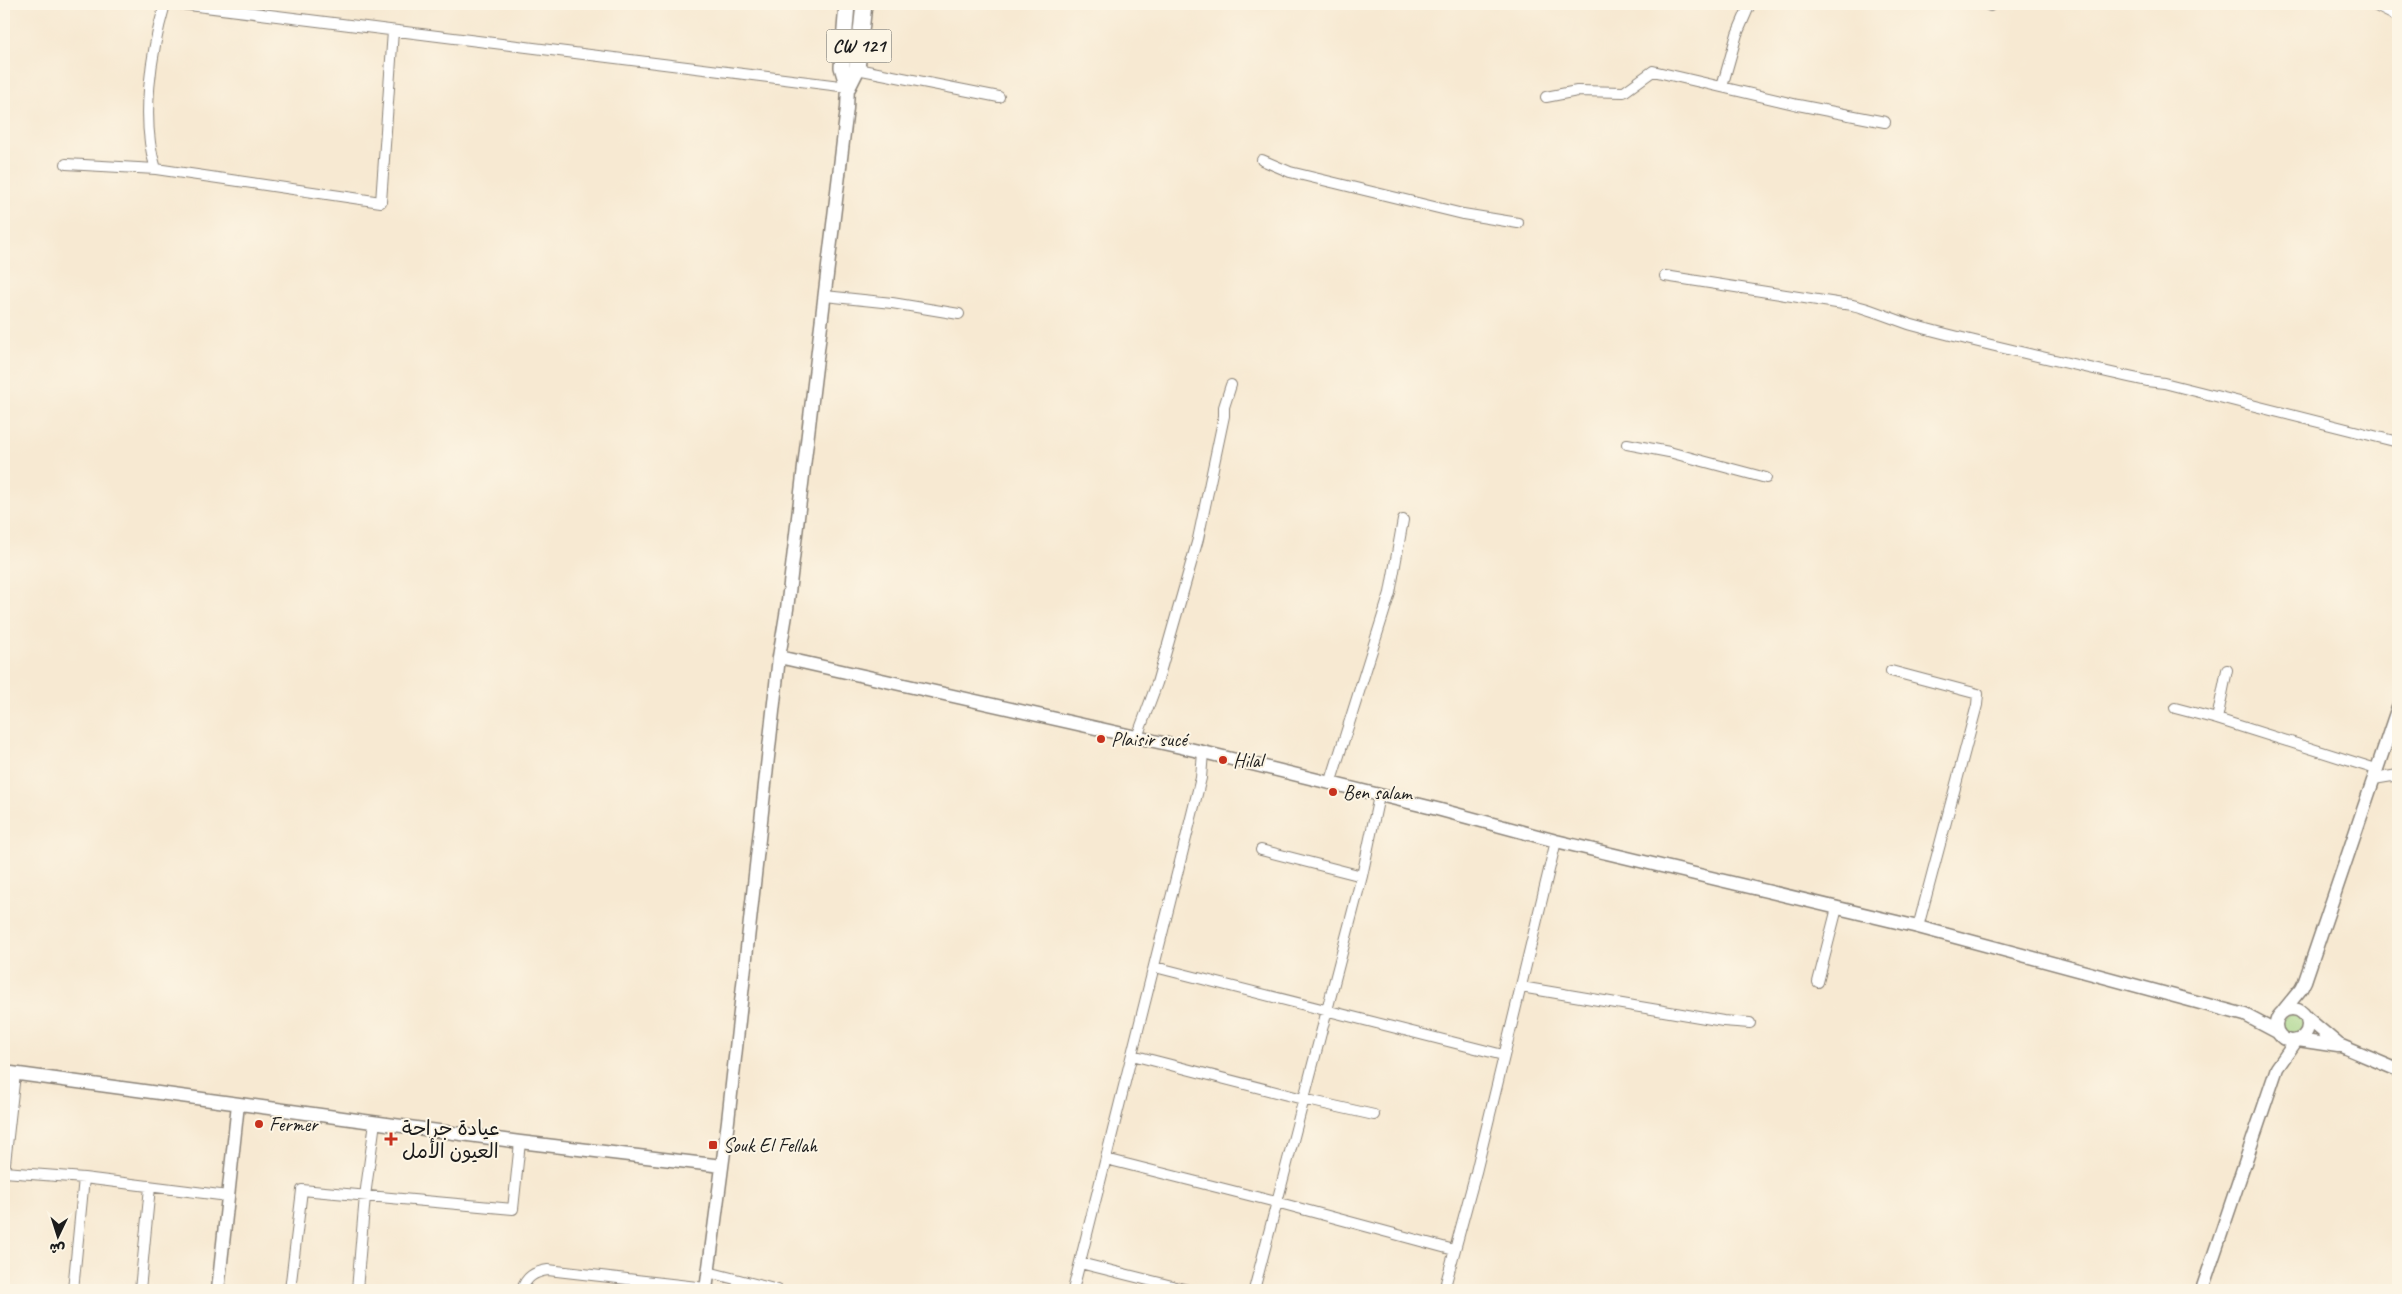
<svg xmlns="http://www.w3.org/2000/svg" width="2402" height="1294" viewBox="0 0 2402 1294" font-family="Caveat,'Playpen Sans Arabic',sans-serif">
  <style>
    .green { fill: #9fd383; stroke: #5e7850 }
    .lines { fill: none; stroke-linecap: round; stroke-linejoin: round }
    .minor-casing { stroke: #8a8277; stroke-width: 12 }
    .major-casing { stroke: #8a8277; stroke-width: 15 }
    .highway-casing { stroke: #8a8277; stroke-width: 18 }
    .minor { stroke: #fff; stroke-width: 10 }
    .major { stroke: #fff; stroke-width: 12 }
    .highway { stroke: #fff; stroke-width: 15 }
    .poi-dot { fill: #c8321e; stroke: #fcf5e5; stroke-width: 2 }
    .labels { text-anchor: middle; dominant-baseline: central; stroke-width: 4; stroke-linejoin: round; paint-order: stroke }
    .shield { fill: #fcf5e5; stroke: #5f5d58; stroke-width: 1 }
    .shield-label { font-size: 19px; font-weight: bold; fill: #1c1c1c }
    .poi-label { font-size: 20px; fill: #1c1c1c; stroke: #fcf5e5; text-anchor: start }
  </style>
  <rect width="100%" height="100%" fill="#fcf5e5"/>
  <filter id="ink" filterUnits="userSpaceOnUse"><feTurbulence type="fractalNoise" baseFrequency=".02" numOctaves="2"/><feDisplacementMap in="SourceGraphic" scale="10" xChannelSelector="R" yChannelSelector="G"/><feConvolveMatrix kernelMatrix="1 2 1 2 8 2 1 2 1" color-interpolation-filters="sRGB"/></filter>
  <filter id="wash" filterUnits="userSpaceOnUse"><feTurbulence type="fractalNoise" baseFrequency=".0096" numOctaves="4" result="noise"/><feDisplacementMap in="SourceGraphic" scale="20" xChannelSelector="R" yChannelSelector="G"/><feGaussianBlur stdDeviation="1.12" result="paint"/><feColorMatrix in="noise" values="0 0 0 0 0 0 0 0 0 0 0 0 0 0 0 0 0 1.4 0 .05"/><feComposite in="paint" operator="in"/></filter>
  <g filter="url(#wash)">
    <rect width="100%" height="100%" fill="#f7e9d2"/>
    <path class="green" d="M2280 1026a12 12 0 1 1 24 0a12 12 0 1 1-24 0Z"/>
  </g>
  <g filter="url(#ink)">
    <g class="lines">
      <g class="minor-casing">
        <path id="minor" d="M 165,4 C 151,52 140,121 156,169 L 381,202 L 393,31
          M 181,4 L 848,87
          M 1986,4 L 1990,6 L 1991,4
          M 2372,4 L 2398,17
          M 857,69 L 999,97
          M 1722,87 L 1737,34 L 1750,4
          M 1546,97 L 1577,91 L 1624,92 L 1653,71 L 1798,105 L 1885,122
          M 1262,160 L 1290,172 L 1463,214 L 1518,223
          M 66,164 L 156,169
          M 1665,276 L 1843,304 C 1857,303 1895,320 1912,325 C 1989,346 2069,363 2147,381 L 2164,383 L 2398,442
          M 825,296 L 892,303 L 959,314
          M 1627,444 L 1669,452 L 1766,478
          M 1891,671 L 1978,694 L 1977,705 L 1918,927
          M 2175,708 L 2217,719 L 2376,769
          M 2217,719 L 2227,670
          M 1137,737 L 1157,683 L 1198,539 L 1224,416 L 1224,407 L 1231,385
          M 2374,779 L 2398,775
          M 1330,784 L 1390,593 L 1403,520
          M 1261,850 L 1362,876
          M 1155,967 L 1503,1055
          M 1818,982 L 1837,908
          M 1521,987 L 1723,1021 L 1750,1023
          M 1132,1055 L 1303,1099 L 1374,1115
          M 1106,1159 L 1276,1202 L 1454,1250
          M 4,1172 L 84,1178 L 228,1196
          M 4,1172 L 15,1074
          M 1080,1263 L 1188,1290
          M 708,1272 L 778,1290
          M 73,1290 L 84,1178
          M 140,1290 L 150,1187
          M 290,1290 L 302,1190 L 513,1209 L 520,1142
          M 357,1290 L 365,1196 L 375,1122
          M 522,1290 C 526,1277 534,1272 548,1270 L 706,1288
          M 1073,1290 L 1201,778 L 1203,752
          M 1254,1290 L 1362,876 L 1379,796
          M 1444,1290 L 1476,1172 L 1556,841"/>
      </g>
      <g class="major-casing">
        <path id="major" d="M 779,657 L 1203,752 L 1437,809 L 1556,841 L 1918,927 L 2245,1015 L 2277,1032
          M2276 1025a16 16 0 1 1 32 0a16 16 0 1 1-32 0Z
          M 2283,1011 L 2301,989 L 2305,981 L 2398,707
          M 2307,1018 L 2339,1045 L 2398,1070
          M 2298,1040 L 2338,1046
          M 4,1072 L 520,1142 L 722,1166
          M 218,1290 L 238,1104
          M 706,1290 L 728,1121 L 779,657 L 787,609 L 847,108 L 848,87
          M 2202,1290 L 2277,1068 L 2296,1041"/>
      </g>
      <g class="highway-casing">
        <path id="highway" d="M 847,4 L 842,67 L 848,87
          M 848,87 L 857,69 L 864,4"/>
      </g>
      <use href="#minor" class="minor"/>
      <use href="#major" class="major"/>
      <use href="#highway" class="highway"/>
    </g>
  </g>
  <g class="poi-dot">
    <circle cx="1101" cy="739" r="5"/>
    <circle cx="1223" cy="760" r="5"/>
    <circle cx="1333" cy="792" r="5"/>
    <circle cx="259" cy="1124" r="5"/>
    <path d="M388.5 1131.5h5v5h5v5h-5v5h-5v-5h-5v-5h5z"/>
    <rect x="708" y="1140" width="10" height="10" rx="2.5"/>
  </g>
  <g class="labels">
    <rect class="shield" x="826.5" y="29.5" width="65" height="33" rx="4"/>
    <g class="shield-label">
      <text x="859" y="46">CW 121</text>
    </g>
    <g class="poi-label">
      <text x="1111" y="739">Plaisir sucé</text>
      <text x="1233" y="760">Hilal</text>
      <text x="1343" y="792">Ben salam</text>
      <text x="269" y="1124">Fermer</text>
      <text x="402" y="1128">عيادة جراحة<tspan x="402" dy="23">العيون الأمل</tspan></text>
      <text x="723" y="1145">Souk El Fellah</text>
    </g>
  </g>
  <rect width="2402" height="1294" fill="none" stroke="#fcf5e5" stroke-width="20"/>
  <g transform="translate(58 1236) rotate(184)" stroke="#fcf5e5" stroke-width="4" paint-order="stroke">
  <path d="M0-4L9 19L0 12L-9 19Z" fill="#1c1c1c"/>
  <text y="-8" font-size="14" font-weight="bold" text-anchor="middle" fill="#1c1c1c">ش</text>
  </g>
</svg>
